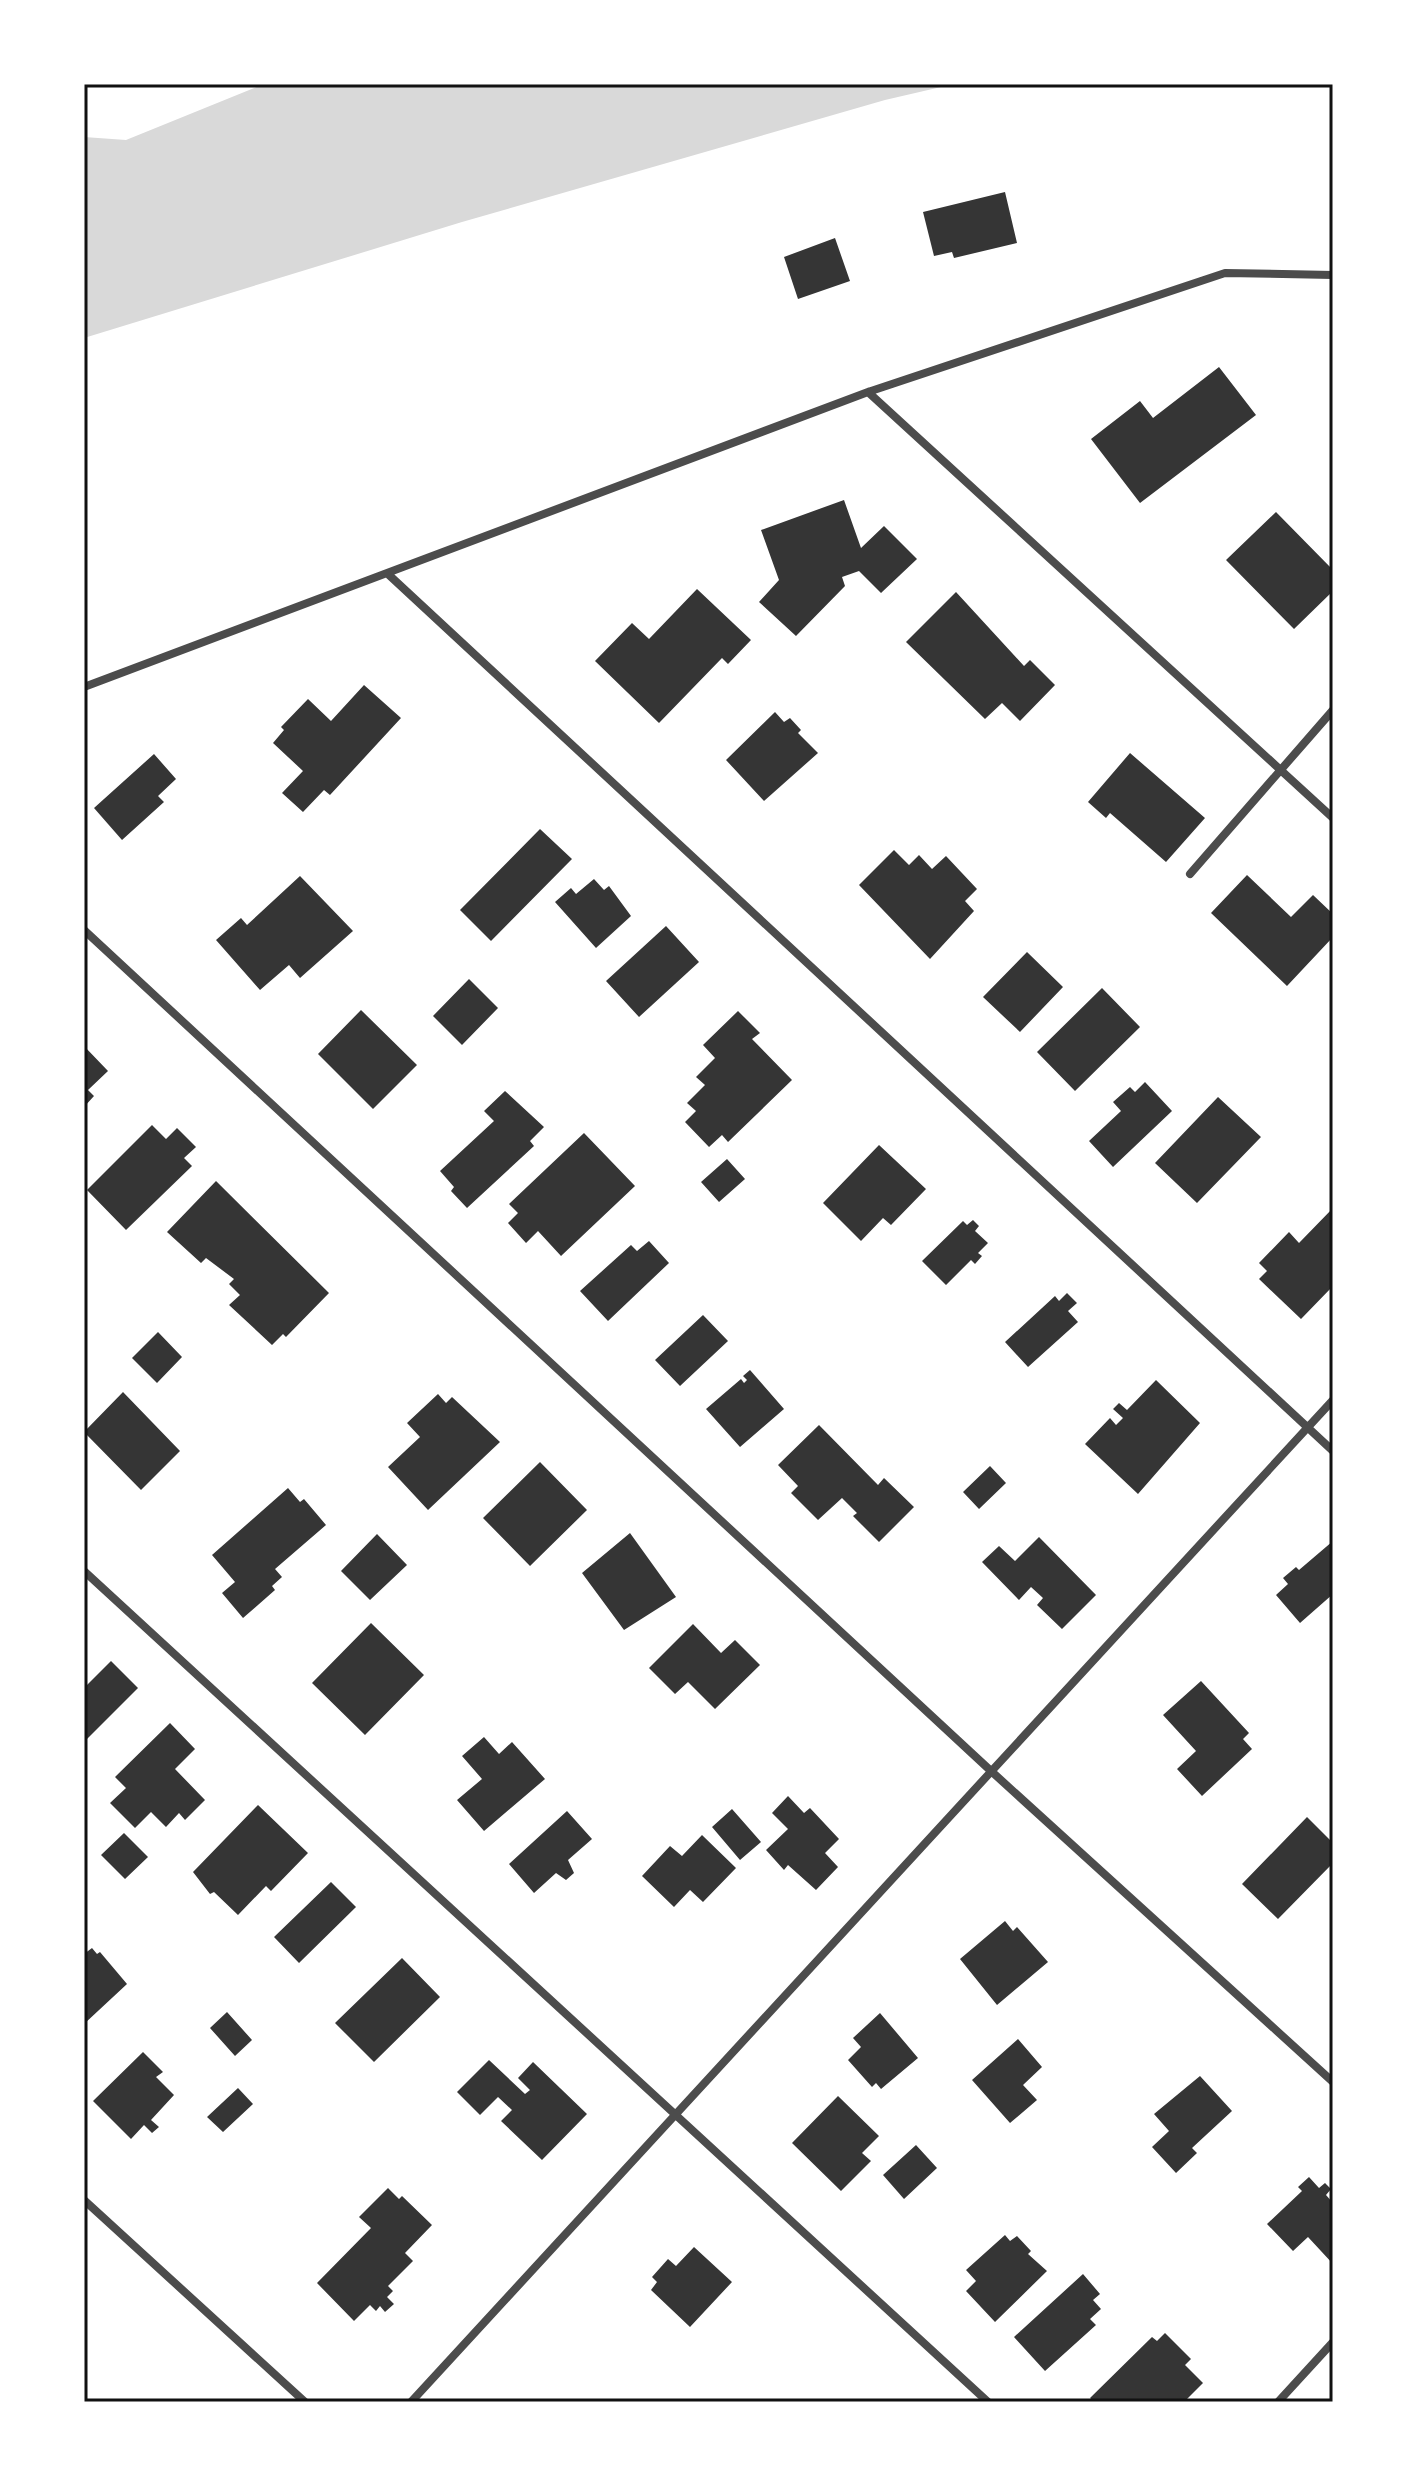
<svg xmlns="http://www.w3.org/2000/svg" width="1417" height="2486" viewBox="0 0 1417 2486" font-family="Figtree,sans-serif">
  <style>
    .water { fill: #d9d9d9 }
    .building { fill: #353535 }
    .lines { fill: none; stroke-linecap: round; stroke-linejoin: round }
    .minor { stroke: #4c4c4c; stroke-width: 8 }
    .neatline { fill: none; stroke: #111; stroke-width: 3 }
  </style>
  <rect width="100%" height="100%" fill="#fff"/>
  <path class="water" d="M 264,84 L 954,84 L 885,100 L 462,222 L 84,338 L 84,137 L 126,140 Z"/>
  <path class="building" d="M 1005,192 L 1017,243 L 954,258 L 952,252 L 934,256 L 923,212 Z
    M 835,238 L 850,281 L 798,299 L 784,257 Z
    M 1219,367 L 1256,415 L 1140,503 L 1091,439 L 1140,401 L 1153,418 Z
    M 844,500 L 861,548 L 884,526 L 917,559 L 881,593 L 859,571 L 842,577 L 845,586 L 796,636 L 759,602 L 779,580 L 761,530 Z
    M 1276,512 L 1333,570 L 1333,591 L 1294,629 L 1226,560 Z
    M 697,589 L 751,640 L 728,664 L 722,658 L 659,723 L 595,661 L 632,623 L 649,639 Z
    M 956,592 L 1024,666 L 1030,660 L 1055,685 L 1020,721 L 1002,703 L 985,719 L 906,642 Z
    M 364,685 L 401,718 L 330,795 L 324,790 L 303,812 L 282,793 L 303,771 L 273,743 L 284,730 L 281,727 L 308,699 L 331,721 Z
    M 775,712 L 784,722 L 790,718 L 801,730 L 798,733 L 818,753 L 764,801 L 726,760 Z
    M 1130,753 L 1205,818 L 1166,862 L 1110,813 L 1106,818 L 1088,802 Z
    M 154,754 L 176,779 L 158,796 L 164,802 L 122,840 L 94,808 Z
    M 540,829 L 572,859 L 491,941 L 460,910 Z
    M 894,850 L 909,865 L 919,855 L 932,869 L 946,856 L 977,889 L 965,901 L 974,911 L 930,959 L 859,885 Z
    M 1247,875 L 1291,917 L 1313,895 L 1333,914 L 1333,937 L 1287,986 L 1211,913 Z
    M 300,876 L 353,931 L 300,978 L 289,965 L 260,990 L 216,940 L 241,918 L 247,925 Z
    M 594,879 L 604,890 L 609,886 L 631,916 L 596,948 L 555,902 L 571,888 L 576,894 Z
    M 666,926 L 699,962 L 639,1017 L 606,981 Z
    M 1027,952 L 1063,987 L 1020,1032 L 983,997 Z
    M 469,979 L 498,1008 L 462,1045 L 433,1016 Z
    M 1102,988 L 1140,1027 L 1075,1091 L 1037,1052 Z
    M 361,1010 L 417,1065 L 373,1109 L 318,1054 Z
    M 738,1011 L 760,1033 L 752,1039 L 792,1080 L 728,1142 L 722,1135 L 709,1147 L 685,1122 L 696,1111 L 687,1103 L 705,1085 L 696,1077 L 715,1058 L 703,1045 Z
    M 84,1046 L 108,1071 L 88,1090 L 94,1096 L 84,1107 Z
    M 1145,1082 L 1172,1111 L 1113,1167 L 1089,1141 L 1121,1111 L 1113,1102 L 1130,1087 L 1135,1092 Z
    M 505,1091 L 544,1127 L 530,1141 L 534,1146 L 467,1208 L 451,1191 L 454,1187 L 440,1171 L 494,1121 L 484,1111 Z
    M 1218,1097 L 1261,1137 L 1197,1203 L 1155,1163 Z
    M 152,1125 L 166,1139 L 177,1128 L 196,1147 L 184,1158 L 192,1166 L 126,1230 L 87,1190 Z
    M 584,1133 L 635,1186 L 561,1256 L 538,1231 L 526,1243 L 508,1223 L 518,1213 L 509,1204 Z
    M 879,1145 L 926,1189 L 891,1225 L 883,1218 L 861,1241 L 823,1203 Z
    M 727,1159 L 745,1179 L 719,1202 L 701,1182 Z
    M 216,1181 L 329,1293 L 286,1337 L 283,1334 L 272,1345 L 229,1305 L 240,1295 L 229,1284 L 234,1279 L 206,1258 L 201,1263 L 167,1232 Z
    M 1333,1208 L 1333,1286 L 1301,1319 L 1259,1279 L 1267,1271 L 1259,1263 L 1289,1232 L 1299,1243 Z
    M 973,1220 L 979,1226 L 975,1231 L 988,1243 L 978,1253 L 982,1256 L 975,1264 L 971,1260 L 946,1285 L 922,1261 L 963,1221 L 967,1225 Z
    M 649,1241 L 669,1263 L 608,1321 L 580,1291 L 631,1245 L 637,1251 Z
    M 1067,1293 L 1077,1303 L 1068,1311 L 1078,1322 L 1028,1367 L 1005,1342 L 1055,1296 L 1059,1301 Z
    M 703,1315 L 728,1341 L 680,1386 L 655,1360 Z
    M 158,1332 L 182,1357 L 157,1383 L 132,1358 Z
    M 750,1370 L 784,1409 L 740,1447 L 706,1409 L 741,1379 L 744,1383 L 747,1380 L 743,1376 Z
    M 1156,1380 L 1200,1423 L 1138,1494 L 1085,1444 L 1110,1418 L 1116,1425 L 1123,1418 L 1113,1409 L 1119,1403 L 1127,1410 Z
    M 123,1392 L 180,1451 L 141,1490 L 84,1432 Z
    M 438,1394 L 446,1403 L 452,1397 L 500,1442 L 428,1510 L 388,1467 L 420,1437 L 407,1423 Z
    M 819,1425 L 878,1485 L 884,1478 L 914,1507 L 879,1542 L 853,1516 L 857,1513 L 842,1498 L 818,1520 L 791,1493 L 798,1486 L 778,1465 Z
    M 540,1462 L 587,1510 L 530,1566 L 483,1518 Z
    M 990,1466 L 1006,1483 L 979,1509 L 963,1492 Z
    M 288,1488 L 300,1502 L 304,1499 L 326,1525 L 275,1569 L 282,1577 L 272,1586 L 275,1590 L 243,1618 L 222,1593 L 235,1582 L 212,1555 Z
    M 630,1533 L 676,1597 L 624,1630 L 582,1573 Z
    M 377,1534 L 407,1565 L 370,1600 L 341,1571 Z
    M 1039,1537 L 1096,1595 L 1062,1629 L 1037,1605 L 1043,1598 L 1031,1587 L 1019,1600 L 982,1562 L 999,1546 L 1015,1561 Z
    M 1333,1541 L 1333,1594 L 1300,1623 L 1276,1595 L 1288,1584 L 1283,1578 L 1296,1567 L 1299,1570 Z
    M 371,1623 L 424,1675 L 365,1735 L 312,1683 Z
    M 693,1624 L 721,1653 L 735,1640 L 760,1665 L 715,1709 L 688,1682 L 675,1694 L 649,1668 Z
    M 111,1661 L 138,1688 L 84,1742 L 84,1688 Z
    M 1201,1681 L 1249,1733 L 1243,1739 L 1252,1749 L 1202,1796 L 1177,1769 L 1196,1751 L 1163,1715 Z
    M 170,1723 L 195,1749 L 175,1769 L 205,1800 L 185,1820 L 179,1813 L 166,1827 L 151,1812 L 135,1828 L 110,1803 L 126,1788 L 115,1777 Z
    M 484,1737 L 499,1754 L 512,1742 L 545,1779 L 484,1831 L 457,1800 L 482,1779 L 462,1756 Z
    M 788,1796 L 804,1813 L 810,1808 L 839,1839 L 825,1853 L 838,1867 L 816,1890 L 788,1865 L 784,1870 L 766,1850 L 788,1829 L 772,1813 Z
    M 258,1805 L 308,1853 L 271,1891 L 266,1886 L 238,1915 L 214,1892 L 210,1894 L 193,1872 Z
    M 732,1809 L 761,1842 L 740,1860 L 712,1827 Z
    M 567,1811 L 592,1839 L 568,1860 L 574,1873 L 566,1880 L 556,1873 L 534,1893 L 509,1864 Z
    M 1307,1817 L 1333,1843 L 1333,1863 L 1278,1919 L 1242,1884 Z
    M 124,1833 L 148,1857 L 125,1879 L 101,1855 Z
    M 702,1835 L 736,1868 L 703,1902 L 690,1890 L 674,1907 L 642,1876 L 670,1846 L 682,1856 Z
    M 331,1882 L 356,1907 L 299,1963 L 274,1937 Z
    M 1005,1921 L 1013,1931 L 1017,1927 L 1048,1962 L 997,2005 L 960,1959 Z
    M 92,1948 L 97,1954 L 100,1952 L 127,1984 L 84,2024 L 84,1954 Z
    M 402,1958 L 440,1997 L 374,2062 L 335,2023 Z
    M 227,2012 L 252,2040 L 235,2056 L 210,2028 Z
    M 880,2013 L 918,2058 L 881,2089 L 876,2083 L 872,2087 L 848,2060 L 861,2047 L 853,2038 Z
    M 1018,2039 L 1042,2067 L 1023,2085 L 1037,2100 L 1010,2123 L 972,2080 Z
    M 143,2052 L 163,2072 L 156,2077 L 174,2095 L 151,2120 L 159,2127 L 152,2133 L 144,2125 L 131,2139 L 93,2101 Z
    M 489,2060 L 525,2094 L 530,2090 L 518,2078 L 533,2062 L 587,2114 L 542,2160 L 501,2121 L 512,2110 L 498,2097 L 480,2115 L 457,2092 Z
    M 1200,2076 L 1232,2111 L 1192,2148 L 1197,2153 L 1176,2173 L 1152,2147 L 1169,2131 L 1154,2114 Z
    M 238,2088 L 253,2104 L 223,2132 L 207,2117 Z
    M 838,2096 L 879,2136 L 862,2153 L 871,2161 L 841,2191 L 792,2143 Z
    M 916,2145 L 937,2168 L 904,2199 L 883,2175 Z
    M 1309,2177 L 1319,2188 L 1325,2183 L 1331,2189 L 1326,2195 L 1333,2203 L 1333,2264 L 1308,2237 L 1293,2251 L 1267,2224 L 1302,2191 L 1298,2187 Z
    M 388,2188 L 399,2199 L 402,2196 L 432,2225 L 405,2253 L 413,2261 L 388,2286 L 393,2291 L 387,2297 L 394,2304 L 385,2312 L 380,2306 L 376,2311 L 370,2305 L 354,2321 L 317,2283 L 371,2228 L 359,2217 Z
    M 1005,2235 L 1010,2241 L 1017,2236 L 1031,2251 L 1028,2254 L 1047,2271 L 995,2322 L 966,2291 L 976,2281 L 966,2270 Z
    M 694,2247 L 732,2282 L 690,2327 L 651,2290 L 657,2282 L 652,2277 L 668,2259 L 676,2266 Z
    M 1083,2274 L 1100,2294 L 1093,2300 L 1101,2309 L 1090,2319 L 1096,2325 L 1045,2371 L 1014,2337 Z
    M 1165,2333 L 1191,2359 L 1185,2365 L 1203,2383 L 1184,2402 L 1094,2402 L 1090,2398 L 1152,2337 L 1157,2341 Z"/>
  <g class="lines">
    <path class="minor" d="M 868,392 L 1333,818
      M 389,575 L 1333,1451
      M 84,687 L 868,392 L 1225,273 L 1333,275
      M 1190,874 L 1333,710
      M 84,930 L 991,1771 L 1333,2082
      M 84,1571 L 988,2402
      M 84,2200 L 305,2402
      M 411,2402 L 1333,1400
      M 1278,2402 L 1333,2342"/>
  </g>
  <rect width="1417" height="2486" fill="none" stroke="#ffffff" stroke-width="172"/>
  <rect x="86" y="86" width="1245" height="2314" class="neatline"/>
</svg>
